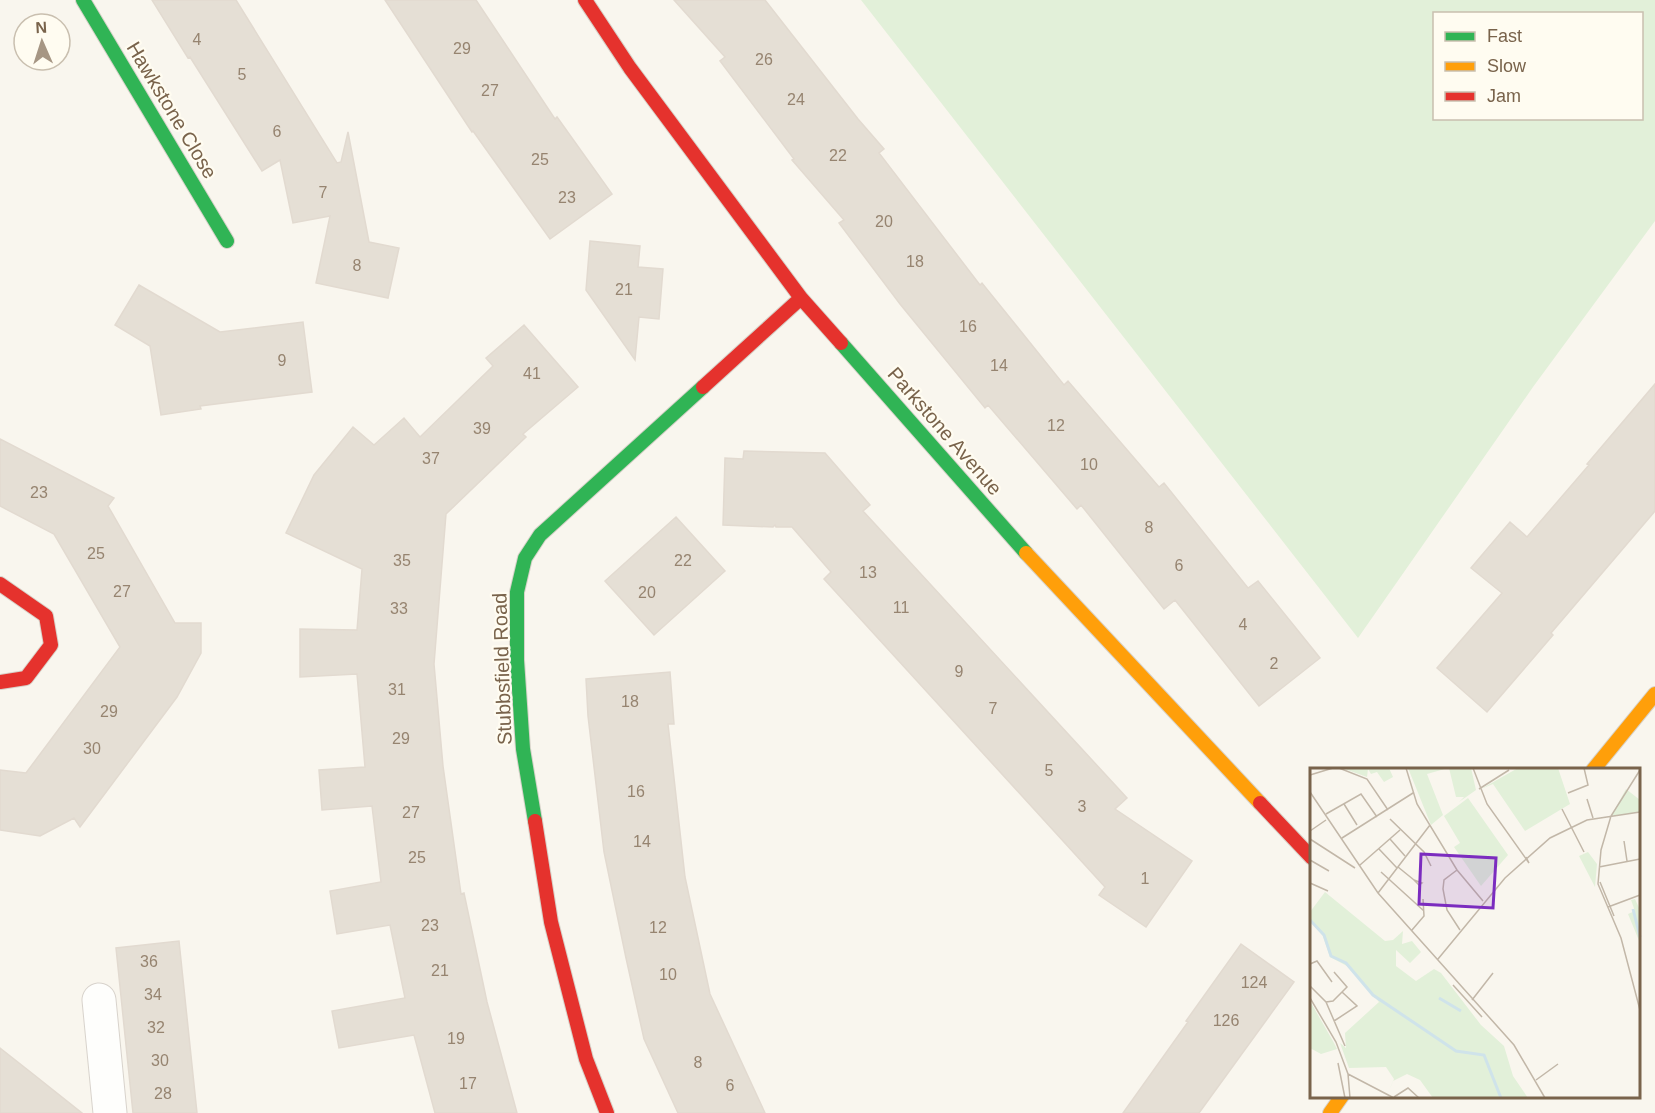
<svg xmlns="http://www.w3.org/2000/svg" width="1655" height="1113" viewBox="0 0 1655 1113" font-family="Helvetica,sans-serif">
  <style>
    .green { fill: #e2f0d9; fill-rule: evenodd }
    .building { fill: #e5dfd5; stroke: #e2dad0; stroke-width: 1.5 }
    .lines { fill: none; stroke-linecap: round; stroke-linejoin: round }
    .street-casing { stroke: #d8d3cc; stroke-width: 35 }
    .fast-casing { stroke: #d7d2c9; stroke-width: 16 }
    .slow-casing { stroke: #d7d2c9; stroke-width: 16 }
    .jam-casing { stroke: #d7d2c9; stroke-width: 16 }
    .street { stroke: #fefefc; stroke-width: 33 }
    .fast { stroke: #30b455; stroke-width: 14 }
    .slow { stroke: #ff9f0a; stroke-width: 14 }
    .jam { stroke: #e5322d; stroke-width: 14 }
    .labels { text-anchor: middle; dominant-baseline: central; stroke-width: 4.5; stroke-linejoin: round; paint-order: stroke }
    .number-label { font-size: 16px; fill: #968470 }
    .street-label { font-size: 20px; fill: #79634b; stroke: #fffcf1 }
    .inset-river { fill: none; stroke: #cfe3ea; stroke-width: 3 }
    .inset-road { fill: none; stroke: #c2b7a8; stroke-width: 1.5 }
    .view { fill: #7b2cbf; fill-opacity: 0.15; stroke: #7b2cbf; stroke-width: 3 }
    .inset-edge { fill: none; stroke: #79634b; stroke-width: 3 }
  </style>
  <rect width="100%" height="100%" fill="#f9f6ee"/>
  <path class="green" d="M 861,0 L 1655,0 L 1655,221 L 1533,387 L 1358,638 ZM 1434,14 L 1642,14 L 1642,118 L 1434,118 Z"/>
  <path class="building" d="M 152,0 L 236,0 L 337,163 L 341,162 L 348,132 L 369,242 L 399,248 L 388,298 L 316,283 L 330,216 L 293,223 L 280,160 L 262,171 L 190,57 L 188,58 Z
    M 385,0 L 476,0 L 555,119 L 557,117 L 612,194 L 550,239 L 473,131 L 472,132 Z
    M 674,0 L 765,0 L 858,119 L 884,149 L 879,153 L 980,285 L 982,283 L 1064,385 L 1068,381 L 1159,487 L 1164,483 L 1248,588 L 1258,581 L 1320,658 L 1259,706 L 1175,600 L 1164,609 L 1081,505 L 1077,509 L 988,405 L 985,408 L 900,304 L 839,223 L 844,220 L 792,160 L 794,159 L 720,61 L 725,57 Z
    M 590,241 L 640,246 L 638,267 L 663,269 L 659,319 L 639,317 L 635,360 L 586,290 Z
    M 139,285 L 220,332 L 303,322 L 312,392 L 200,406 L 201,409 L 161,415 L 150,346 L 115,325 Z
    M 524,325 L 578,387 L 523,434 L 526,437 L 446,514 L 434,664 L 443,766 L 461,894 L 464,893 L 487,1002 L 517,1113 L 435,1113 L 414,1035 L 339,1048 L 332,1011 L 405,998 L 390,925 L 337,934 L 330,891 L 381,882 L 372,806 L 322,810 L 319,770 L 365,767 L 357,674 L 300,677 L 300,629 L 357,630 L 362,569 L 286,533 L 314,475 L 353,427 L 374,445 L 404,418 L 420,437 L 493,366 L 486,358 Z
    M 1655,384 L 1655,511 L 1551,633 L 1553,635 L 1487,712 L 1437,668 L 1502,593 L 1471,568 L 1510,522 L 1527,537 L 1589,465 L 1587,464 Z
    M 0,439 L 114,498 L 108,506 L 175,623 L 201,623 L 201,653 L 177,697 L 80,827 L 74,818 L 40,836 L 0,830 L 0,770 L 26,773 L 120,647 L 54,534 L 0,506 Z
    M 744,451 L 825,453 L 870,505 L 863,511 L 1127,798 L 1115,809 L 1192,861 L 1146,927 L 1099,895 L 1105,887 L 824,579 L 831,572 L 792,527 L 776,527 L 775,525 L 773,527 L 723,525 L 725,458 L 743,459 Z
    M 676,517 L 725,571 L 654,635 L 605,581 Z
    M 670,672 L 674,724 L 668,724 L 685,877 L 710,994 L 765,1113 L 678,1113 L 644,1039 L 626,958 L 604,852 L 588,716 L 586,679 Z
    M 179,941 L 197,1113 L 133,1113 L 116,948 Z
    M 1241,944 L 1294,982 L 1199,1113 L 1123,1113 L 1188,1022 L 1186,1021 Z
    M 0,1048 L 33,1074 L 82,1113 L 0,1113 Z"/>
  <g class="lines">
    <g class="street-casing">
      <path id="street" d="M 99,1000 L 110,1113"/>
    </g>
    <g class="fast-casing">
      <path id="fast" d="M 83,0 L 227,241
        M 841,343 L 1026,553
        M 535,821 L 523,749 L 517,660 L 517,592 L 525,558 L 540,535 L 703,387"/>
    </g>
    <g class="slow-casing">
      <path id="slow" d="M 1026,553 L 1260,803
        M 1593,770 L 1655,694
        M 1330,1113 L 1342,1096"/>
    </g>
    <g class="jam-casing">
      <path id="jam" d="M 585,0 L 630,68 L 801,298 L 841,343
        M 703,387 L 801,298
        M 0,584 L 46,616 L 51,645 L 26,678 L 0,682
        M 1260,803 L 1312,858
        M 535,821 L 551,922 L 586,1059 L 607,1113"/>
    </g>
    <use href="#street" class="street"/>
    <use href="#fast" class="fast"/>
    <use href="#slow" class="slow"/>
    <use href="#jam" class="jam"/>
  </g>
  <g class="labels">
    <g class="number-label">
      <text x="197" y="39">4</text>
      <text x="462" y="48">29</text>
      <text x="764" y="59">26</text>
      <text x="242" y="74">5</text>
      <text x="490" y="90">27</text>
      <text x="796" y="99">24</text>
      <text x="277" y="131">6</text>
      <text x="838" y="155">22</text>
      <text x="540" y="159">25</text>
      <text x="323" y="192">7</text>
      <text x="567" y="197">23</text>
      <text x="884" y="221">20</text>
      <text x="915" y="261">18</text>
      <text x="357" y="265">8</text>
      <text x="624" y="289">21</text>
      <text x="968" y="326">16</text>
      <text x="282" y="360">9</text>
      <text x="999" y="365">14</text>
      <text x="532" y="373">41</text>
      <text x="1056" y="425">12</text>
      <text x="482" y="428">39</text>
      <text x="431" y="458">37</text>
      <text x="1089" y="464">10</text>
      <text x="39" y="492">23</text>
      <text x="1149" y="527">8</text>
      <text x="96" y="553">25</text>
      <text x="402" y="560">35</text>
      <text x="683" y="560">22</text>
      <text x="1179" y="565">6</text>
      <text x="868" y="572">13</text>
      <text x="122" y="591">27</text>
      <text x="647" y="592">20</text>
      <text x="901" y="607">11</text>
      <text x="399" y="608">33</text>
      <text x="1243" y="624">4</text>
      <text x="1274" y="663">2</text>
      <text x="959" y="671">9</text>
      <text x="397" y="689">31</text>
      <text x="630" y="701">18</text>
      <text x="993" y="708">7</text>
      <text x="109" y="711">29</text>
      <text x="401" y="738">29</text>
      <text x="92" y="748">30</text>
      <text x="1049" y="770">5</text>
      <text x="636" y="791">16</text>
      <text x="1082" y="806">3</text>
      <text x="411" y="812">27</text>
      <text x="642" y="841">14</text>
      <text x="417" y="857">25</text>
      <text x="1145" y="878">1</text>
      <text x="430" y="925">23</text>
      <text x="658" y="927">12</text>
      <text x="149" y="961">36</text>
      <text x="440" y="970">21</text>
      <text x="668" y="974">10</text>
      <text x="1254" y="982">124</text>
      <text x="153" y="994">34</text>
      <text x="1226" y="1020">126</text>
      <text x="156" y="1027">32</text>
      <text x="456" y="1038">19</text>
      <text x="160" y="1060">30</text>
      <text x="698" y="1062">8</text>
      <text x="468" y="1083">17</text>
      <text x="730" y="1085">6</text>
      <text x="163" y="1093">28</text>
    </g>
    <g class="street-label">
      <text transform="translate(172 110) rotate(59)">Hawkstone Close</text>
      <text transform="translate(945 431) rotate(49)">Parkstone Avenue</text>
      <text transform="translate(502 669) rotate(-92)">Stubbsfield Road</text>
    </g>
  </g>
  <g transform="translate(1310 768)">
    <rect width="330" height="330" fill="#f9f6ee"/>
    <path d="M 32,0 L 79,0 L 83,9 L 74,14 L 67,4 L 61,6 L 58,1 L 57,9 ZM 98,0 L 138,0 L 117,6 L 133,47 L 121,57 ZM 139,0 L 161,0 L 166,22 L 149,34 L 154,29 L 146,29 ZM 208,0 L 248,0 L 260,36 L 215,63 L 183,16 L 171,21 ZM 316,21 L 330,32 L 330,44 L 301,48 ZM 158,30 L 198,87 L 171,118 L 144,79 L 150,75 L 134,48 ZM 278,84 L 287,96 L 285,119 L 269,88 ZM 15,124 L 75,173 L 83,172 L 93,163 L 92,176 L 102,173 L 111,184 L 100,195 L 86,182 L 86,198 L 106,213 L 124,201 L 131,205 L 171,257 L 194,278 L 203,308 L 218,330 L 123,330 L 110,312 L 97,306 L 83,313 L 78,325 L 84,311 L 76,299 L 39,300 L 30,275 L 36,280 L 35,265 L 69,234 L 37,198 L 20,189 L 13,168 L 0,153 L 0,144 ZM 325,131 L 330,142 L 330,175 L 318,146 L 325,143 L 321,132 ZM 0,233 L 24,275 L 27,281 L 11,286 L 0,280 Z" fill="#e2f0d9"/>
    <path class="inset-river" d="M 323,141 L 330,169M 0,152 L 14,167 L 21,188 L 36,195 L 63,227 L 146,283 L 174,287 L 191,330M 129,230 L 151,243"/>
    <path class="inset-road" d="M 29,0 L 57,11 L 78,42M 96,0 L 107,36 L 147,102 L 173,133M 163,0 L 177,36 L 219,95 L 216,89M 330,2 L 301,48 L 291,82 L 288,116 L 311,170 L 330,242M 0,7 L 23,0M 169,21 L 199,2M 0,24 L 68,125 L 204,277 L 235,330M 258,25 L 278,17 L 274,0M 277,31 L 283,50M 34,36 L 47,57M 252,41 L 274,84M 16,46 L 51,26 L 67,49M 80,51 L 114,84 L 121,98M 0,63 L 16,52M 32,70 L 103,25M 0,71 L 45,100M 80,71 L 95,88M 314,73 L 317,93M 69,81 L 87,100M 0,92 L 19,103M 50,97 L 90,62M 88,99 L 104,112 L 109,117 L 112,115 L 104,112M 289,99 L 330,91M 147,102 L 134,112 L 133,121 L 137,142 L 150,162M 71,104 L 114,143M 290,114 L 304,148M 0,115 L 18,123M 68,125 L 120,57M 298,139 L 330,127M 102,162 L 114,148 L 113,131M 128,191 L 195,110 L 240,70 L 277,52 L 330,44M 0,196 L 7,193 L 22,214M 143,217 L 172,249M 0,218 L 16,234 L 35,278M 0,230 L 26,274 L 38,306 L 40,330M 162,232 L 183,205M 16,234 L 23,233 L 37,219 L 24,204M 24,253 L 47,238 L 32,224M 28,295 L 35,330M 38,306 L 84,330M 226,312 L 248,296M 84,329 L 98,320 L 109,330"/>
    <path class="view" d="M 111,86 L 186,90 L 183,140 L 109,136 Z"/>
    <rect width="330" height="330" class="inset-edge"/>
  </g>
  <rect x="1433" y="12" width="210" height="108" fill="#fffcf1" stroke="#c9bfaf" stroke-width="1.5"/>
  <rect x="1445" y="32" width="30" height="9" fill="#30b455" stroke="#c9bfaf" stroke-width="1.5"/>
  <text x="1487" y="42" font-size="18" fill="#79634b">Fast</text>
  <rect x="1445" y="62" width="30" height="9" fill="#ff9f0a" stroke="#c9bfaf" stroke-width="1.5"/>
  <text x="1487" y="72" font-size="18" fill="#79634b">Slow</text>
  <rect x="1445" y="92" width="30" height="9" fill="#e5322d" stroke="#c9bfaf" stroke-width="1.5"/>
  <text x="1487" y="102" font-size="18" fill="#79634b">Jam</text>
  <g transform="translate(42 42) rotate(357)"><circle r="28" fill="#fffcf1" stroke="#c9bfaf" stroke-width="1.5"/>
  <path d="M0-4.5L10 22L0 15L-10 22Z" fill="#a69684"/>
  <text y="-9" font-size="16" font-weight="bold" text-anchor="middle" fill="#79634b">N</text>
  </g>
</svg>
